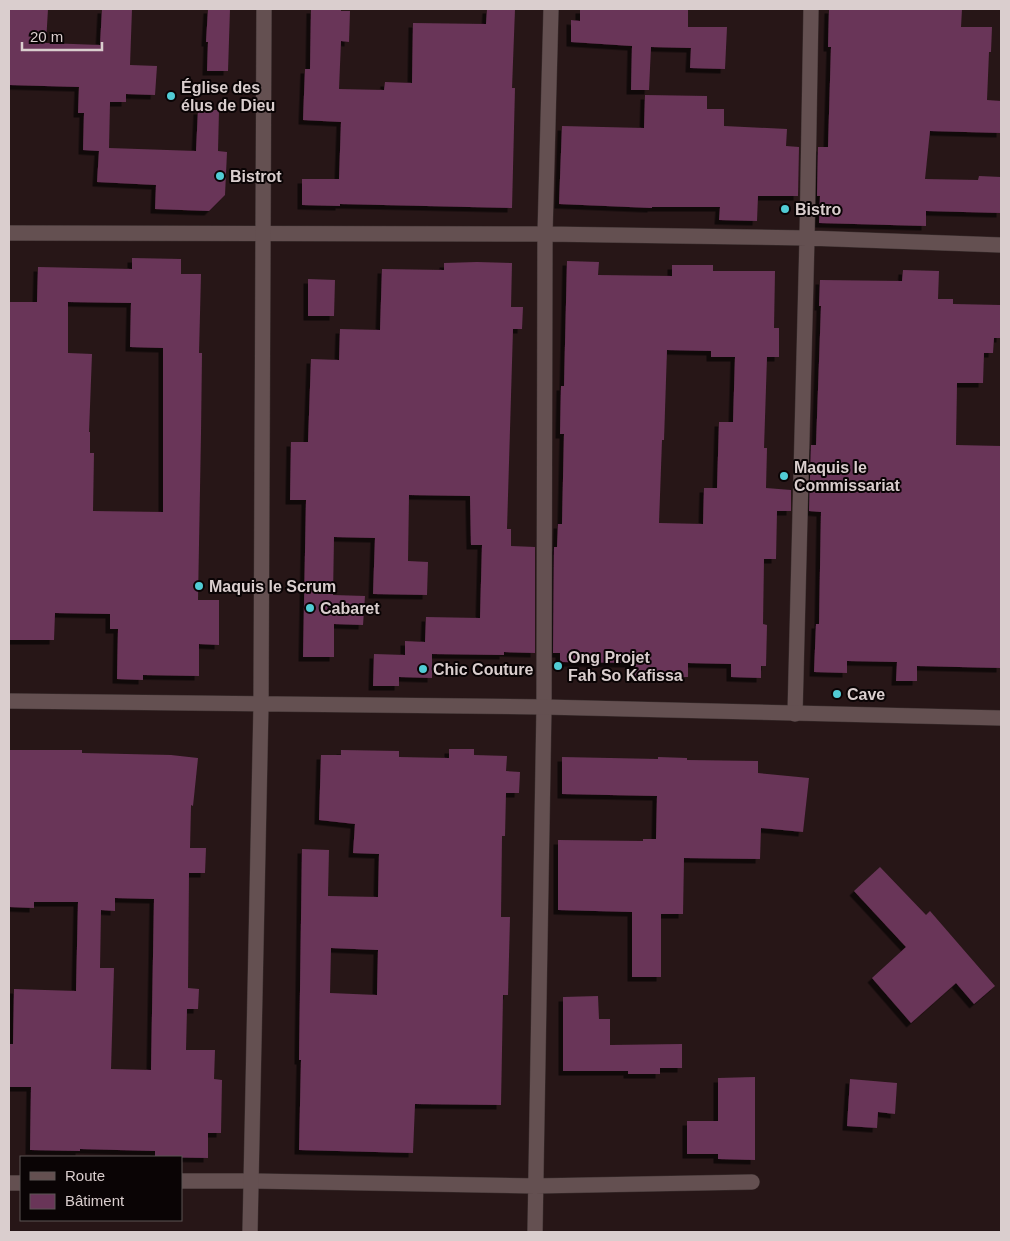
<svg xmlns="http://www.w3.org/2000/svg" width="1010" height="1241" viewBox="0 0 1010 1241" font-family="Helvetica,sans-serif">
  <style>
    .building { fill: #693558; fill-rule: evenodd; filter: url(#shadow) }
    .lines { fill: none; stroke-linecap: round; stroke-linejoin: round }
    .minor-casing { stroke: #3c3030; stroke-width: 16 }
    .tertiary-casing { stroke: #3c3030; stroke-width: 16 }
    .minor { stroke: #645051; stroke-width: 15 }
    .tertiary { stroke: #645051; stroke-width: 15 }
    .poi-dot { fill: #51ccd5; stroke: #0a0405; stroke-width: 2 }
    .labels { text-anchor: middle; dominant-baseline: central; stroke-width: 4; stroke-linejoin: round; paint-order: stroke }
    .poi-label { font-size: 16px; font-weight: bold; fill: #dacece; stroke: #0a0405; text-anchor: start }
  </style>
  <defs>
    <filter id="shadow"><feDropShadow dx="-4.5" dy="4.5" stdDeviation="0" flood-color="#0009"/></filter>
  </defs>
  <rect width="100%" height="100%" fill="#271617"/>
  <path class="building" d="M 9,9 L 48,9 L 46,43 L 100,45 L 102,9 L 132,9 L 130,65 L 157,66 L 155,95 L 126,94 L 126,102 L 110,102 L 109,148 L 196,151 L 198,110 L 219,110 L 218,151 L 227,152 L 225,195 L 209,211 L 155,209 L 156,185 L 97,182 L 99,151 L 83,150 L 84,113 L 78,113 L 79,87 L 9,85 Z
    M 208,9 L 230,9 L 228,71 L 207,71 L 208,42 L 206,42 Z
    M 311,9 L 341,9 L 341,11 L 350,11 L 349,42 L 341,41 L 339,89 L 384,90 L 385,82 L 412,83 L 413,23 L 486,24 L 487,9 L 515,9 L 512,88 L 515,88 L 512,208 L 340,204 L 340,206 L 302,205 L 302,179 L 339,179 L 341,122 L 303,120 L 305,69 L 310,69 Z
    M 580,9 L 688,9 L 688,27 L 727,27 L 725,69 L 690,68 L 691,48 L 651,47 L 649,90 L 631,90 L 632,46 L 571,42 L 571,20 L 580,21 Z
    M 829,9 L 962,9 L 961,27 L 992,27 L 991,52 L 989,52 L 987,100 L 1001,101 L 1001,133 L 930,131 L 925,179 L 978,180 L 979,176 L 1001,177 L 1001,213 L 926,211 L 926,226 L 819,223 L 820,196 L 817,196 L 818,147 L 828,147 L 831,47 L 828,47 Z
    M 645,95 L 707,96 L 707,109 L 724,109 L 724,126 L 787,129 L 786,146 L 799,147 L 798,196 L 758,196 L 757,221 L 719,220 L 720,207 L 652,207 L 652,208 L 559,204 L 562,126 L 644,128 Z
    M 132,258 L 181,259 L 181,274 L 201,274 L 199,353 L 202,353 L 201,433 L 198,600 L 219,600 L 219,645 L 199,644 L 199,676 L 143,675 L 143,680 L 117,679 L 118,629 L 110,629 L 110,614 L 55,613 L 54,640 L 9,640 L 9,302 L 37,302 L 38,267 L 132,269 ZM 68,302 L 131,303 L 130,347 L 163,348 L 163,512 L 93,511 L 94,453 L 90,453 L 90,432 L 89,432 L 92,354 L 68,353 Z
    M 567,261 L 599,262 L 598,275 L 672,276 L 672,265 L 713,265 L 713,271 L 775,271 L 774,328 L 779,328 L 779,357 L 767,357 L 764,448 L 767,448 L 766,488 L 791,490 L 791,511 L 777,511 L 776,559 L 764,559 L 763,624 L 767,625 L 766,666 L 761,666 L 761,678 L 731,677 L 731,664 L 688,663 L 688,677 L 633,678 L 633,663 L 560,662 L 560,653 L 553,653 L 554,547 L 557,547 L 558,524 L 562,524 L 564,434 L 560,434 L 561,386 L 564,386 ZM 667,350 L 711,351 L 711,357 L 735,357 L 733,422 L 719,422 L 717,488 L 704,488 L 703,524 L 659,523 L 662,440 L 664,440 Z
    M 477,262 L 512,263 L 511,307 L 523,307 L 522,329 L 513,329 L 507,529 L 511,529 L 511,546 L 535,547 L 535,653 L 504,652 L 504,655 L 432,654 L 432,678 L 399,677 L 399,686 L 373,686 L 374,654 L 405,655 L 405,641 L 425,642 L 426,617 L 480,618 L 482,545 L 471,545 L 470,496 L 409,495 L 408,561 L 428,562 L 427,595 L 373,594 L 375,538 L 334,537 L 333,595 L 365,596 L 363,625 L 334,624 L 334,657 L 303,657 L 306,500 L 290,500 L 291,442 L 308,442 L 311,359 L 339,360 L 340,329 L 380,330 L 382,269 L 444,270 L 444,263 Z
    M 903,270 L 939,271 L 938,299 L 953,299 L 953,304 L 1001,305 L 1001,338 L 994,338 L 993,353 L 984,353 L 983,383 L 957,383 L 956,445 L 1001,446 L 1001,668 L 917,666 L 917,681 L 896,681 L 897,662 L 847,661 L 847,673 L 814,672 L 816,624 L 819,624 L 821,512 L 809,511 L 811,445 L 816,445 L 821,306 L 819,306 L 820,280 L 902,281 Z
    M 308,279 L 335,280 L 334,316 L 308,316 Z
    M 449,749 L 474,749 L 474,755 L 507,756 L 506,771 L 520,772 L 519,793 L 506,793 L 505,836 L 502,836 L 501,917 L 510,917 L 508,995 L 503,995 L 501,1105 L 415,1104 L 413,1153 L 299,1150 L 301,1060 L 299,1060 L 302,849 L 329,850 L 328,896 L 378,897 L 379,854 L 353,853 L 355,824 L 319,820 L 321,755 L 341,755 L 341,750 L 399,751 L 399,757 L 449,758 ZM 331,948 L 378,950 L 377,995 L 330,993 Z
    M 9,750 L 82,750 L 82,753 L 171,755 L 198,758 L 193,806 L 191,805 L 190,848 L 206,848 L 205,873 L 189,873 L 188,988 L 199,989 L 198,1009 L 187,1009 L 186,1050 L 215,1050 L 214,1079 L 222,1080 L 221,1133 L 208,1133 L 208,1158 L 155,1157 L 155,1151 L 80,1149 L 80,1151 L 30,1150 L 31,1087 L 9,1087 L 9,1044 L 13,1044 L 14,989 L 76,991 L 78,902 L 34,902 L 34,908 L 9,907 ZM 115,898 L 154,899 L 151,1070 L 111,1069 L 114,968 L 100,968 L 101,910 L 115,911 Z
    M 562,757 L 658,759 L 658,757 L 687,758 L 687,760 L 758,761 L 758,773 L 809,778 L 803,832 L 761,828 L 760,859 L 684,858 L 683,914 L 661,914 L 661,977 L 632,977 L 632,912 L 558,910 L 558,840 L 643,841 L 643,839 L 656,839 L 657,796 L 562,794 Z
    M 880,867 L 926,915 L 930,911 L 995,986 L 974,1004 L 956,983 L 911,1023 L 872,978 L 906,947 L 854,891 Z
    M 598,996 L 599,1019 L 610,1019 L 610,1045 L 682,1044 L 682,1068 L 660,1068 L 660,1074 L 628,1074 L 628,1071 L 563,1071 L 563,997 Z
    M 755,1077 L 755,1160 L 718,1159 L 718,1154 L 687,1154 L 687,1121 L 718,1121 L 718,1078 Z
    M 850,1079 L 897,1083 L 895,1114 L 878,1112 L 877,1128 L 847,1126 Z"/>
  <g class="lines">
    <g class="minor-casing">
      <path id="minor" d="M 9,233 L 545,234 L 807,238 L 1001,245
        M 795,714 L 807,238 L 811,9
        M 181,1181 L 251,1181 L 535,1186 L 752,1182
        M 9,1183 L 21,1183
        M 535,1232 L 544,707 L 545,234 L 551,9"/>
    </g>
    <g class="tertiary-casing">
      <path id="tertiary" d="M 9,701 L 544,707 L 1001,718
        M 250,1232 L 261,705 L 264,9"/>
    </g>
    <use href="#minor" class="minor"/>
    <use href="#tertiary" class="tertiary"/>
  </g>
  <g class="poi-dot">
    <circle cx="171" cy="96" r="5"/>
    <circle cx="220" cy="176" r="5"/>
    <circle cx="785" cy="209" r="5"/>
    <circle cx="784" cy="476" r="5"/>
    <circle cx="199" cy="586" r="5"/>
    <circle cx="310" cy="608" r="5"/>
    <circle cx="558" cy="666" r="5"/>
    <circle cx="423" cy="669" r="5"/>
    <circle cx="837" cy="694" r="5"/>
  </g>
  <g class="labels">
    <g class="poi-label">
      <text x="181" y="87">Église des<tspan x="181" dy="18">élus de Dieu</tspan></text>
      <text x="230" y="176">Bistrot</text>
      <text x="795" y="209">Bistro</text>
      <text x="794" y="467">Maquis le<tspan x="794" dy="18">Commissariat</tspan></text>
      <text x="209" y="586">Maquis le Scrum</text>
      <text x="320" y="608">Cabaret</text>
      <text x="568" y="657">Ong Projet<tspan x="568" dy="18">Fah So Kafissa</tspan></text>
      <text x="433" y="669">Chic Couture</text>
      <text x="847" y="694">Cave</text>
    </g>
  </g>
  <rect width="1010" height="1241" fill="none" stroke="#dacece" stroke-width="20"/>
  <rect x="20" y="1156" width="162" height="65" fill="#0a0405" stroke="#5d5555"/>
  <rect x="30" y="1172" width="25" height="8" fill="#645051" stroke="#5d5555"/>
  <text x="65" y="1181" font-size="15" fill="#dacece">Route</text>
  <rect x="30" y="1194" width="25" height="15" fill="#693558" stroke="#5d5555"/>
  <text x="65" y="1206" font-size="15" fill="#dacece">Bâtiment</text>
  <path d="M22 42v8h80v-8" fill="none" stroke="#dacece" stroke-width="2.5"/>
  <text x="30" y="42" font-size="15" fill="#dacece" stroke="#0a0405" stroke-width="4" paint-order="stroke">20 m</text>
</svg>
